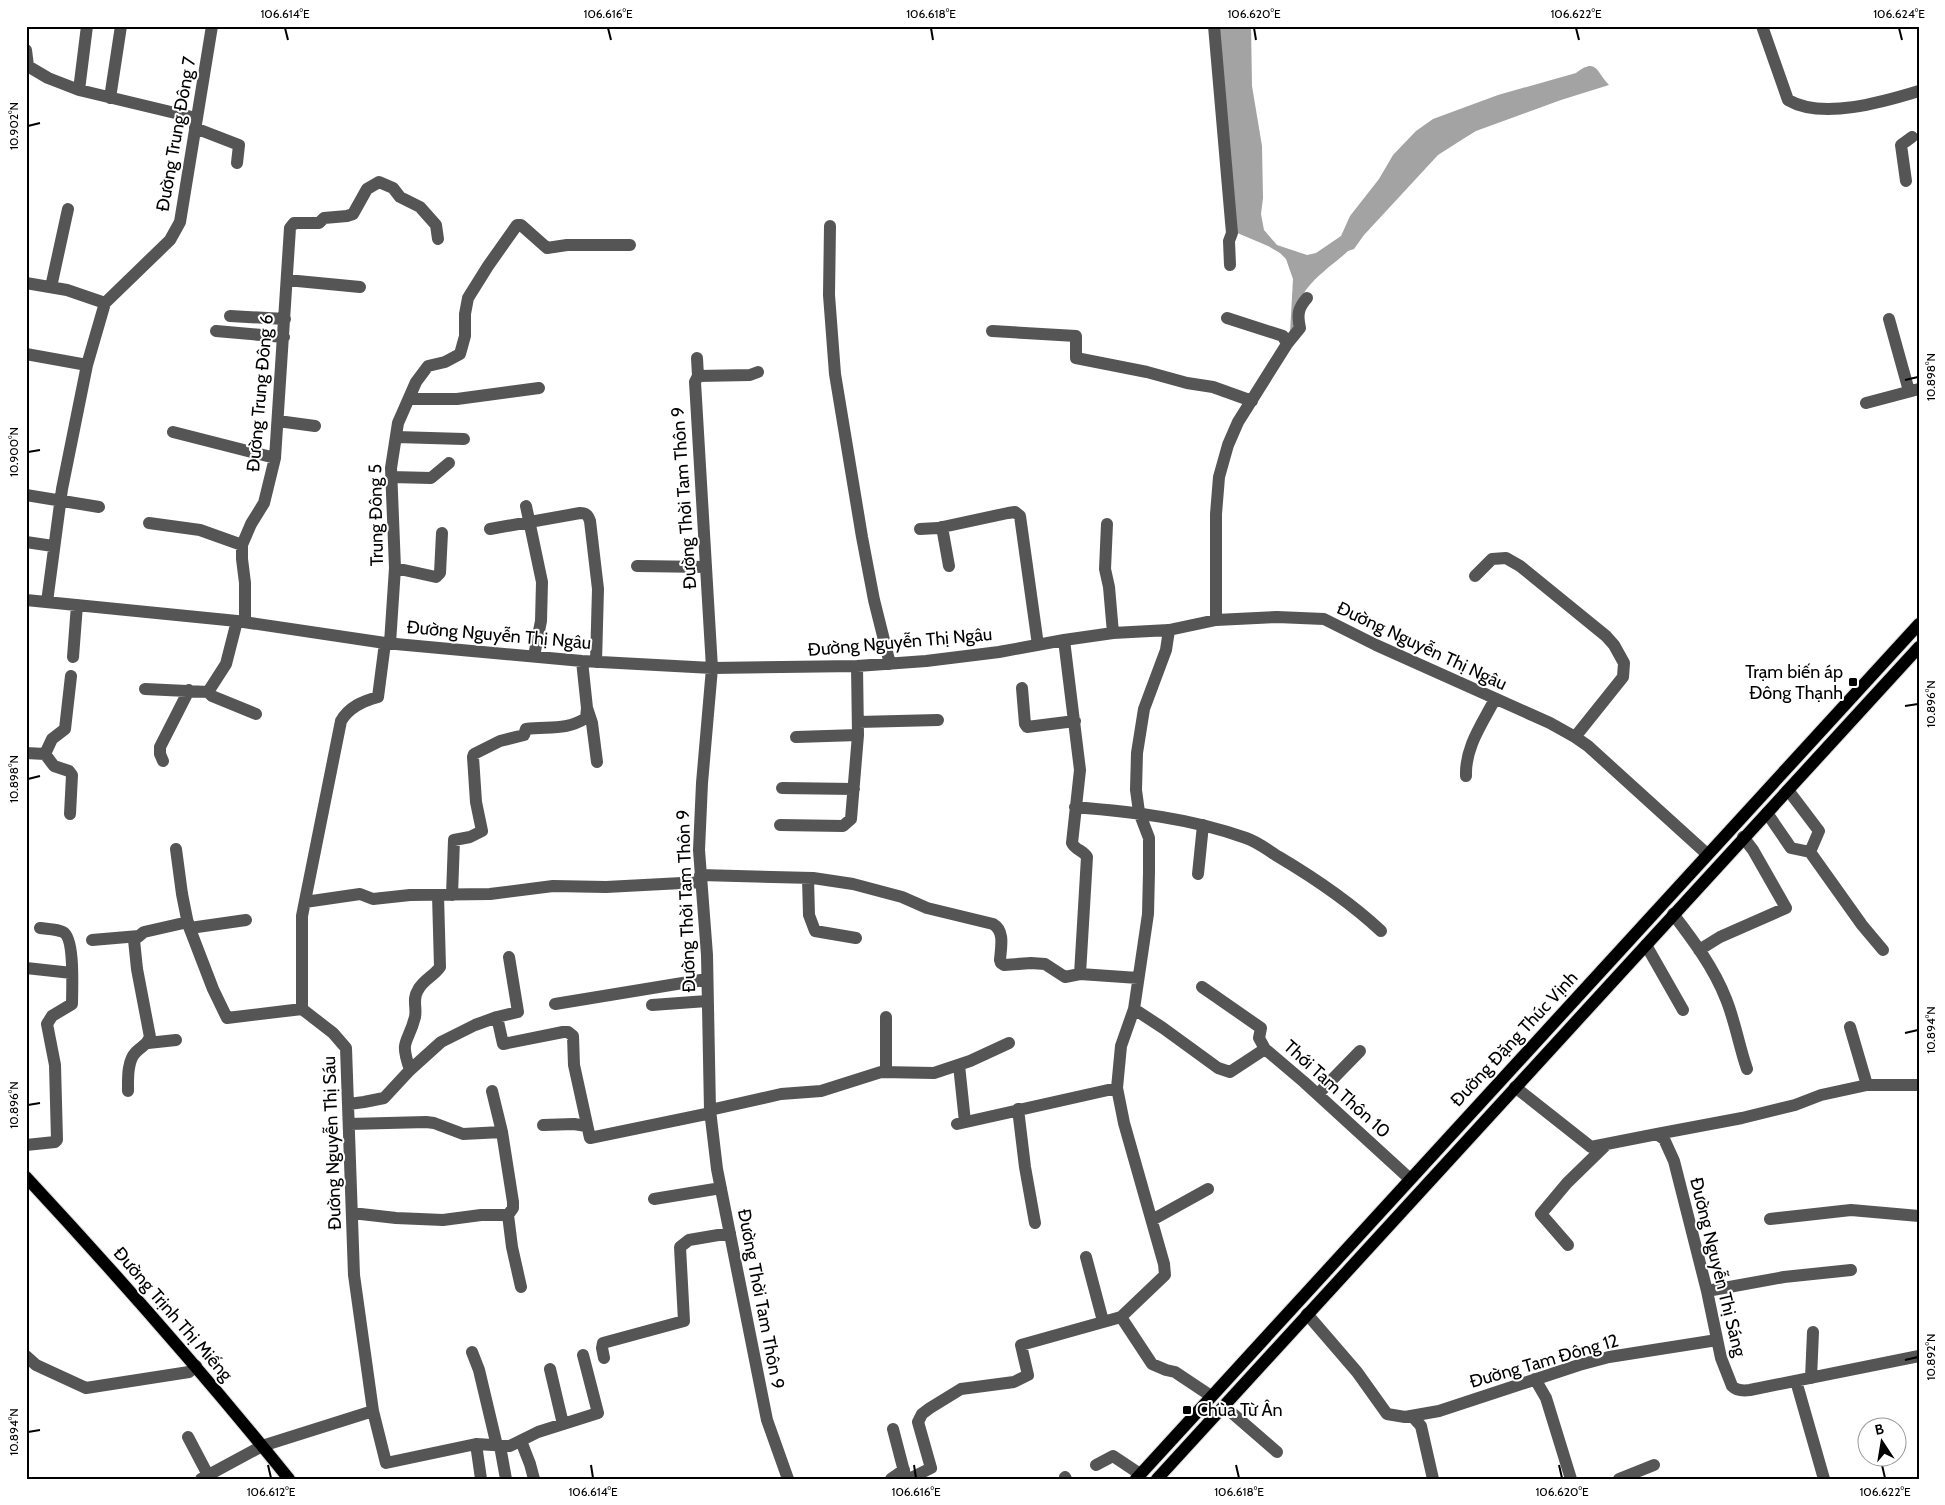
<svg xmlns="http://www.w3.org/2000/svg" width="1945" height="1505" viewBox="0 0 1945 1505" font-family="Cabin,sans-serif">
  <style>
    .water { fill: #a3a3a3 }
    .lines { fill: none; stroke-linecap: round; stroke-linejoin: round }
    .major-casing { stroke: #dbdbdb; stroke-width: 14 }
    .minor { stroke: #555; stroke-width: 12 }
    .major { stroke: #000; stroke-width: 12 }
    .ticks { fill: none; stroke: #000; stroke-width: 2 }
    .poi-dot { fill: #000; stroke: #fff; stroke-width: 2 }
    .labels { text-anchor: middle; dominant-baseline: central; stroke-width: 4; stroke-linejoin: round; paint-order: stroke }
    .street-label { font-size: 18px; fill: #000; stroke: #fff }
    .poi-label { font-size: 18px; fill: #000; stroke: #fff; text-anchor: end }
    .neatline { fill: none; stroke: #000; stroke-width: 2 }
    .ticks-label { font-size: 12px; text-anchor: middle; fill: #000 }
  </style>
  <rect width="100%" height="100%" fill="#fff"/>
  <path class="water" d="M 1217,26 L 1251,26 L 1252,86 L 1262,146 L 1263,198 L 1261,214 L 1264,230 L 1277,245 L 1307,255 L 1316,253 L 1341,236 L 1350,216 L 1379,179 L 1393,155 L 1416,131 L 1433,119 L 1498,95 L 1576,73 C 1597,57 1596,72 1609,85 L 1561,100 L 1476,131 L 1463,139 L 1438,155 L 1364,235 L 1354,249 L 1348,251 C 1331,267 1299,286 1297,312 C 1296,317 1297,323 1298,328 L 1290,333 L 1293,279 L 1286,259 L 1280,253 L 1268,246 L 1235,232 Z"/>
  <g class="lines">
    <g class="major-casing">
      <path id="major" d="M 26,1177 C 117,1275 205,1375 289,1479
        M 1136,1479 L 1919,624
        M 1157,1479 L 1919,647"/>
    </g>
    <path class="minor" d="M 1214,26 L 1231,222 L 1232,233 L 1229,241 L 1230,265
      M 1762,26 L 1788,100 C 1822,120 1883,102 1919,91
      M 26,50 L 28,66
      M 26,65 L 48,78 L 79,90 L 196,118
      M 79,90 L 87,26
      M 110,98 L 121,26
      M 195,128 L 239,145 L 237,163
      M 1906,181 L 1901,145 L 1912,137
      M 830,226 L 829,295 L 835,374 L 862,537 L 874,600 L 890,664
      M 287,280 L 360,287
      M 26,283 L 67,290 L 105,303
      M 51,287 L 68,209
      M 230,316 L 285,319
      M 1889,319 L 1909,391
      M 216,331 L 284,337
      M 992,331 L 1076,336 L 1076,358 L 1147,372 L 1187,383 L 1213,387 L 1252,401
      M 1287,344 L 1300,328 C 1297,315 1298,308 1307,298
      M 26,354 L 87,365
      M 697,358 L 698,376
      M 758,372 L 750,375 L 698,376 L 695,382 L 712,668 L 702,783 L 699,850 L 707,955 L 710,1110 L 717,1169 L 767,1420 L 788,1479
      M 410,399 L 457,399 L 539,388
      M 1866,403 L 1919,389
      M 278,421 L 315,426
      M 173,432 L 275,458
      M 396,437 L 464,439
      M 391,477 L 431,478 L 449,463
      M 26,495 L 99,507
      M 526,506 L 542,582 L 541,621 L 534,656
      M 149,523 L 200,530 L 242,545
      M 1107,524 L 1105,569 L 1109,587 L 1113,633
      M 942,527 L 949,566
      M 490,529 L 580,513 C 586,513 588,515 590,521 L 598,589 L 596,662
      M 920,529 L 938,528 L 1008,513 L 1015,512 L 1020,516 L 1038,645
      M 26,542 L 53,546
      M 637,566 L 706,567
      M 395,568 L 436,577 L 440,573 L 442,533
      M 1475,576 L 1492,559 L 1506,558 L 1520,566 L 1606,636 L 1614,645 L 1624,663 L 1623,677 L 1575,737
      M 26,600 L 237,621 L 385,643 L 582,661 L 712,668 L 857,666 L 926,661 L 999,652 L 1064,640 L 1113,633 L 1169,630 L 1216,620 L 1277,617 L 1324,619 L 1376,645 L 1550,723 L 1575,737 L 1588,746 L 1707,854
      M 47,602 L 62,489 L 87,365 L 105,303 L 170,240 L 180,222 L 212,26
      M 1216,620 L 1216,514 L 1219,477 L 1228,445 L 1238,422 L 1287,344 L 1283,336 L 1227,318
      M 237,621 L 226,664 L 208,692 L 212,696 L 256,714
      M 245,622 L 245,583 L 242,559 L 242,545 L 251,524 L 264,503 L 275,458 L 290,228 L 294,223 L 319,223 L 324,218 L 347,216 L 353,214 L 367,189 L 379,182 L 393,188 L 400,197 L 420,207 L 436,225 L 438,239
      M 1169,630 L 1166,650 L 1144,709 L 1137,753 L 1136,790 L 1139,812 L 1149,838 L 1149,872 L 1148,914 L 1134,1009 L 1163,1028 L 1218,1068 L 1230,1072 L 1265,1049 L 1304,1082 L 1410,1179
      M 1064,640 L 1080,770 L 1072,843 C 1075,850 1083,850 1087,857 L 1080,974
      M 390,643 L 395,568 L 391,468 L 398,423 L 416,382 L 428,366 L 445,362 L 460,354 L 465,336 L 465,314 L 468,298 L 488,266 L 517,225 L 521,225 L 547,248 L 567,245 L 630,245
      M 73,657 L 77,605
      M 1022,688 L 1025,724 L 1027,727 L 1075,721
      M 145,689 L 208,692
      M 587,708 L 592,723 L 597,762
      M 858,722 L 938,720
      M 796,737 L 858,735
      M 26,753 L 45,754 L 52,739 L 65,729 L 71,676
      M 45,754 L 54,766 L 69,771 L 72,775 L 70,814
      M 163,761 L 160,754 L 160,747 L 189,690
      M 1466,776 C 1465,747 1482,724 1495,699
      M 782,788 L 854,789
      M 1788,790 L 1819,831 L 1810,852
      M 1075,807 C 1133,812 1190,818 1246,838 C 1258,842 1269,851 1279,857 C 1316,879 1350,902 1381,931
      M 1767,813 L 1791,848 L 1810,852 L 1862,925 L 1883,950
      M 780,825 L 843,826 L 851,819 L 858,735 L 857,666
      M 176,849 L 182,894 L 188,924 L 213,989 L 227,1018 L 302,1009
      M 1198,874 L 1203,825
      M 700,875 L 813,878 L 853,884 L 902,897 L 927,908 L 993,924 C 1005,931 1001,947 1000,960 L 1001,963 L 1004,965 L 1031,963 L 1045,964 L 1065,977 L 1080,974 L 1138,978
      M 808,878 L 809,915 L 815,931 L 856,938
      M 452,895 L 454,840 L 470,837 L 482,831 L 476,802 L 473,757 L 474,754 L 500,741 L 524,735 L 526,729 C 549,726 565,731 586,718 L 587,708 L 582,661
      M 305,902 L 360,894 L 373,899 L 410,895 L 490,894 L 553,886 L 606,887 L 701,882
      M 1673,914 C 1693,940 1714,968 1726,999 C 1735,1021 1739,1046 1747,1069
      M 190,928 L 246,920
      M 92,940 L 139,936
      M 1646,945 L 1683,1010
      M 1699,950 L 1720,937 L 1786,908 L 1753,850 L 1743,837
      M 26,968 L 72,973
      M 1202,987 L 1261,1028 L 1259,1038 L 1265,1049
      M 555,1004 L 707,979
      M 652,1005 L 707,1001
      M 497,1017 L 503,1044 L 563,1032 L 568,1032 L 573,1036 L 574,1065 L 590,1138 L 711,1113
      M 1850,1027 L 1867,1085
      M 148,1043 L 176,1040
      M 959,1065 L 965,1122
      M 410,1070 C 399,1038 408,1045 415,1017 C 417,1008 412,999 418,990 C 423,980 434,976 440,967 L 438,895
      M 886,1072 L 886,1017
      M 1515,1087 L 1591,1147 L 1657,1134 L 1664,1139 L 1674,1161 L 1707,1291 L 1721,1358 L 1732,1386 C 1737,1391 1743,1391 1750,1390 L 1919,1356
      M 1117,1088 L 1124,1123 L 1164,1264 L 1165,1275 L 1121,1317
      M 128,1091 C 128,1079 127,1061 136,1052 C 142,1046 147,1045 150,1037 L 137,969 L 134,940 L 144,932 L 188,922
      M 492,1091 L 502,1132
      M 1318,1094 L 1360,1051
      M 349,1104 L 364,1102 L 384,1098 L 410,1070 L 441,1042 L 475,1025 L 497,1017 L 518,1012 L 509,957
      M 1018,1109 L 1025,1167 L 1035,1223
      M 710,1110 L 781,1094 L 821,1091 L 881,1072 L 934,1073 L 970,1061 L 1009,1043
      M 349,1124 L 426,1122 L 434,1123 L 463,1134 L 502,1132 L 513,1202 L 513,1208 L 508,1215
      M 957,1124 L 1117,1088 L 1121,1046 L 1134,1009
      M 543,1125 L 574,1124 L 586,1126
      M 1657,1134 L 1742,1118 L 1795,1105 L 1821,1095 L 1867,1085 L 1919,1085
      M 26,1145 L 55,1142 L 57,1140 L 55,1065 L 47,1024 L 52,1016 L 72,1004 C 72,991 75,938 63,932 C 57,929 46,929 40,928
      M 654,1199 L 721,1188
      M 352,1213 L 396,1218 L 443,1220 L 481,1215 L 508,1215 L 512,1247 L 521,1287
      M 1770,1219 L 1851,1210 L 1919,1216
      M 1152,1220 L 1208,1189
      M 1568,1245 L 1541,1214 L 1567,1183 L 1607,1144
      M 1086,1257 L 1103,1321
      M 1707,1291 L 1784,1277 L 1851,1270
      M 1307,1314 L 1357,1372 L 1387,1414 L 1405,1417 L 1439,1411 L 1579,1365 L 1609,1357 L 1717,1340
      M 472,1352 L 479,1370 L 497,1446
      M 26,1356 L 36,1365 L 86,1388 L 189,1372 L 196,1366
      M 604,1358 L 602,1348 L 603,1343 L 684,1321 L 680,1247 L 689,1240 L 730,1233
      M 550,1369 L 563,1424
      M 1811,1378 L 1813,1332
      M 1535,1379 L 1546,1398 L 1571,1479
      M 1796,1381 L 1824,1479
      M 1224,1406 L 1277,1452
      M 373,1411 L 386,1463 L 476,1444 L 510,1446 L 538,1432 L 598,1413 L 583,1355
      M 1412,1416 L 1421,1426 L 1433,1479
      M 893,1429 L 906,1479
      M 188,1437 L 208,1475
      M 521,1441 L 530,1464 L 534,1479
      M 476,1444 L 481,1479
      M 500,1446 L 506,1479
      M 1096,1465 L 1113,1456 L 1140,1474
      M 1065,1477 L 1066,1479
      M 201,1479 L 262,1446 L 373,1411 L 354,1275 L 346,1048 L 333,1033 L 302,1009 L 302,916 L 341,721 C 349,707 363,701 378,697 L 385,643
      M 891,1479 L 904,1470
      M 909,1479 L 931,1468 L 918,1422 L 922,1414 L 930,1408 L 961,1389 L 1014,1382 L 1028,1375 L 1021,1345 L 1121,1317 L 1152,1364 L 1166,1370 L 1175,1372 L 1211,1396
      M 1619,1479 L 1654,1465"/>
    <use href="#major" class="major"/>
  </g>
  <path class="ticks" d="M 285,28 L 288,40M 608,28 L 611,40M 931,28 L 933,40M 1254,28 L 1256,40M 1576,28 L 1579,40M 1899,28 L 1902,40M 28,126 L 40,123M 1905,380 L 1918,377M 28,452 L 40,450M 1905,706 L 1918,704M 28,779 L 40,776M 1905,1033 L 1918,1030M 28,1105 L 40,1103M 1905,1360 L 1918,1357M 28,1432 L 40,1430M 268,1465 L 271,1478M 591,1465 L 593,1478M 914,1465 L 916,1478M 1236,1465 L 1239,1478M 1559,1465 L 1562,1478M 1882,1465 L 1885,1478"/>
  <g class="poi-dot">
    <rect x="1848" y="677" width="10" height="10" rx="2.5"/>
    <rect x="1182" y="1405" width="10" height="10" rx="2.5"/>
  </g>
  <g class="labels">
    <g class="street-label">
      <text transform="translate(176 134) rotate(-80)">Đường Trung Đông 7</text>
      <text transform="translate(260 393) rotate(-85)">Đường Trung Đông 6</text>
      <text transform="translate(684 498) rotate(-94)">Đường Thời Tam Thôn 9</text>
      <text transform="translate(376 515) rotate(-91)">Trung Đông 5</text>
      <text transform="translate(499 635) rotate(5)">Đường Nguyễn Thị Ngâu</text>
      <text transform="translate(900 642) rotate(-5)">Đường Nguyễn Thị Ngâu</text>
      <text transform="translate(1422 646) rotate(25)">Đường Nguyễn Thị Ngâu</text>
      <text transform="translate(686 901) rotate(-92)">Đường Thời Tam Thôn 9</text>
      <text transform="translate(1514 1039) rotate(-47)">Đường Đặng Thúc Vịnh</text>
      <text transform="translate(1337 1089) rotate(42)">Thới Tam Thôn 10</text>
      <text transform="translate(332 1143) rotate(-92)">Đường Nguyễn Thị Sáu</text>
      <text transform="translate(1718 1267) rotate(76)">Đường Nguyễn Thị Sáng</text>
      <text transform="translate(761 1299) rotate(79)">Đường Thời Tam Thôn 9</text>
      <text transform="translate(173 1314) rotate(49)">Đường Trịnh Thị Miếng</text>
      <text transform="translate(1544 1361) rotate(-16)">Đường Tam Đông 12</text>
    </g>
    <g class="poi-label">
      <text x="1843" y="672">Trạm biến áp<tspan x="1843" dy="21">Đông Thạnh</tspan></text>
      <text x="1197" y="1410" text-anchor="start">Chùa Từ Ân</text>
    </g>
  </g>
  <rect width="1945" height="1505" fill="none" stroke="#ffffff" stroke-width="55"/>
  <g transform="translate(1882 1442) rotate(348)"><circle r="24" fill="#ffffff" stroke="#999999"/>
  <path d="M0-4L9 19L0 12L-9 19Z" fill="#000000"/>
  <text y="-8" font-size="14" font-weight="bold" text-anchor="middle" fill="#000000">B</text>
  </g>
  <rect x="28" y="28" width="1890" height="1450" class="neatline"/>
  <g class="ticks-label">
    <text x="285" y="18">106.614°E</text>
    <text x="608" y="18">106.616°E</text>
    <text x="931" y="18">106.618°E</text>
    <text x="1254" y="18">106.620°E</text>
    <text x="1576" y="18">106.622°E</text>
    <text x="1899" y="18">106.624°E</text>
    <text transform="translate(14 126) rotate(-90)" y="4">10.902°N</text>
    <text transform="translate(1931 377) rotate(-90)" y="4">10.898°N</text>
    <text transform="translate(14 452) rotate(-90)" y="4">10.900°N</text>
    <text transform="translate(1931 704) rotate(-90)" y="4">10.896°N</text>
    <text transform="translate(14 779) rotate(-90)" y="4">10.898°N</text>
    <text transform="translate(1931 1030) rotate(-90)" y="4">10.894°N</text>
    <text transform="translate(14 1105) rotate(-90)" y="4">10.896°N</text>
    <text transform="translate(1931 1357) rotate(-90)" y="4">10.892°N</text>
    <text transform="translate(14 1432) rotate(-90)" y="4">10.894°N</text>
    <text x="271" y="1496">106.612°E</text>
    <text x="593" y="1496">106.614°E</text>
    <text x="916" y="1496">106.616°E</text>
    <text x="1239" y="1496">106.618°E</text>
    <text x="1562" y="1496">106.620°E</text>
    <text x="1885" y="1496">106.622°E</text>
  </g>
</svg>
